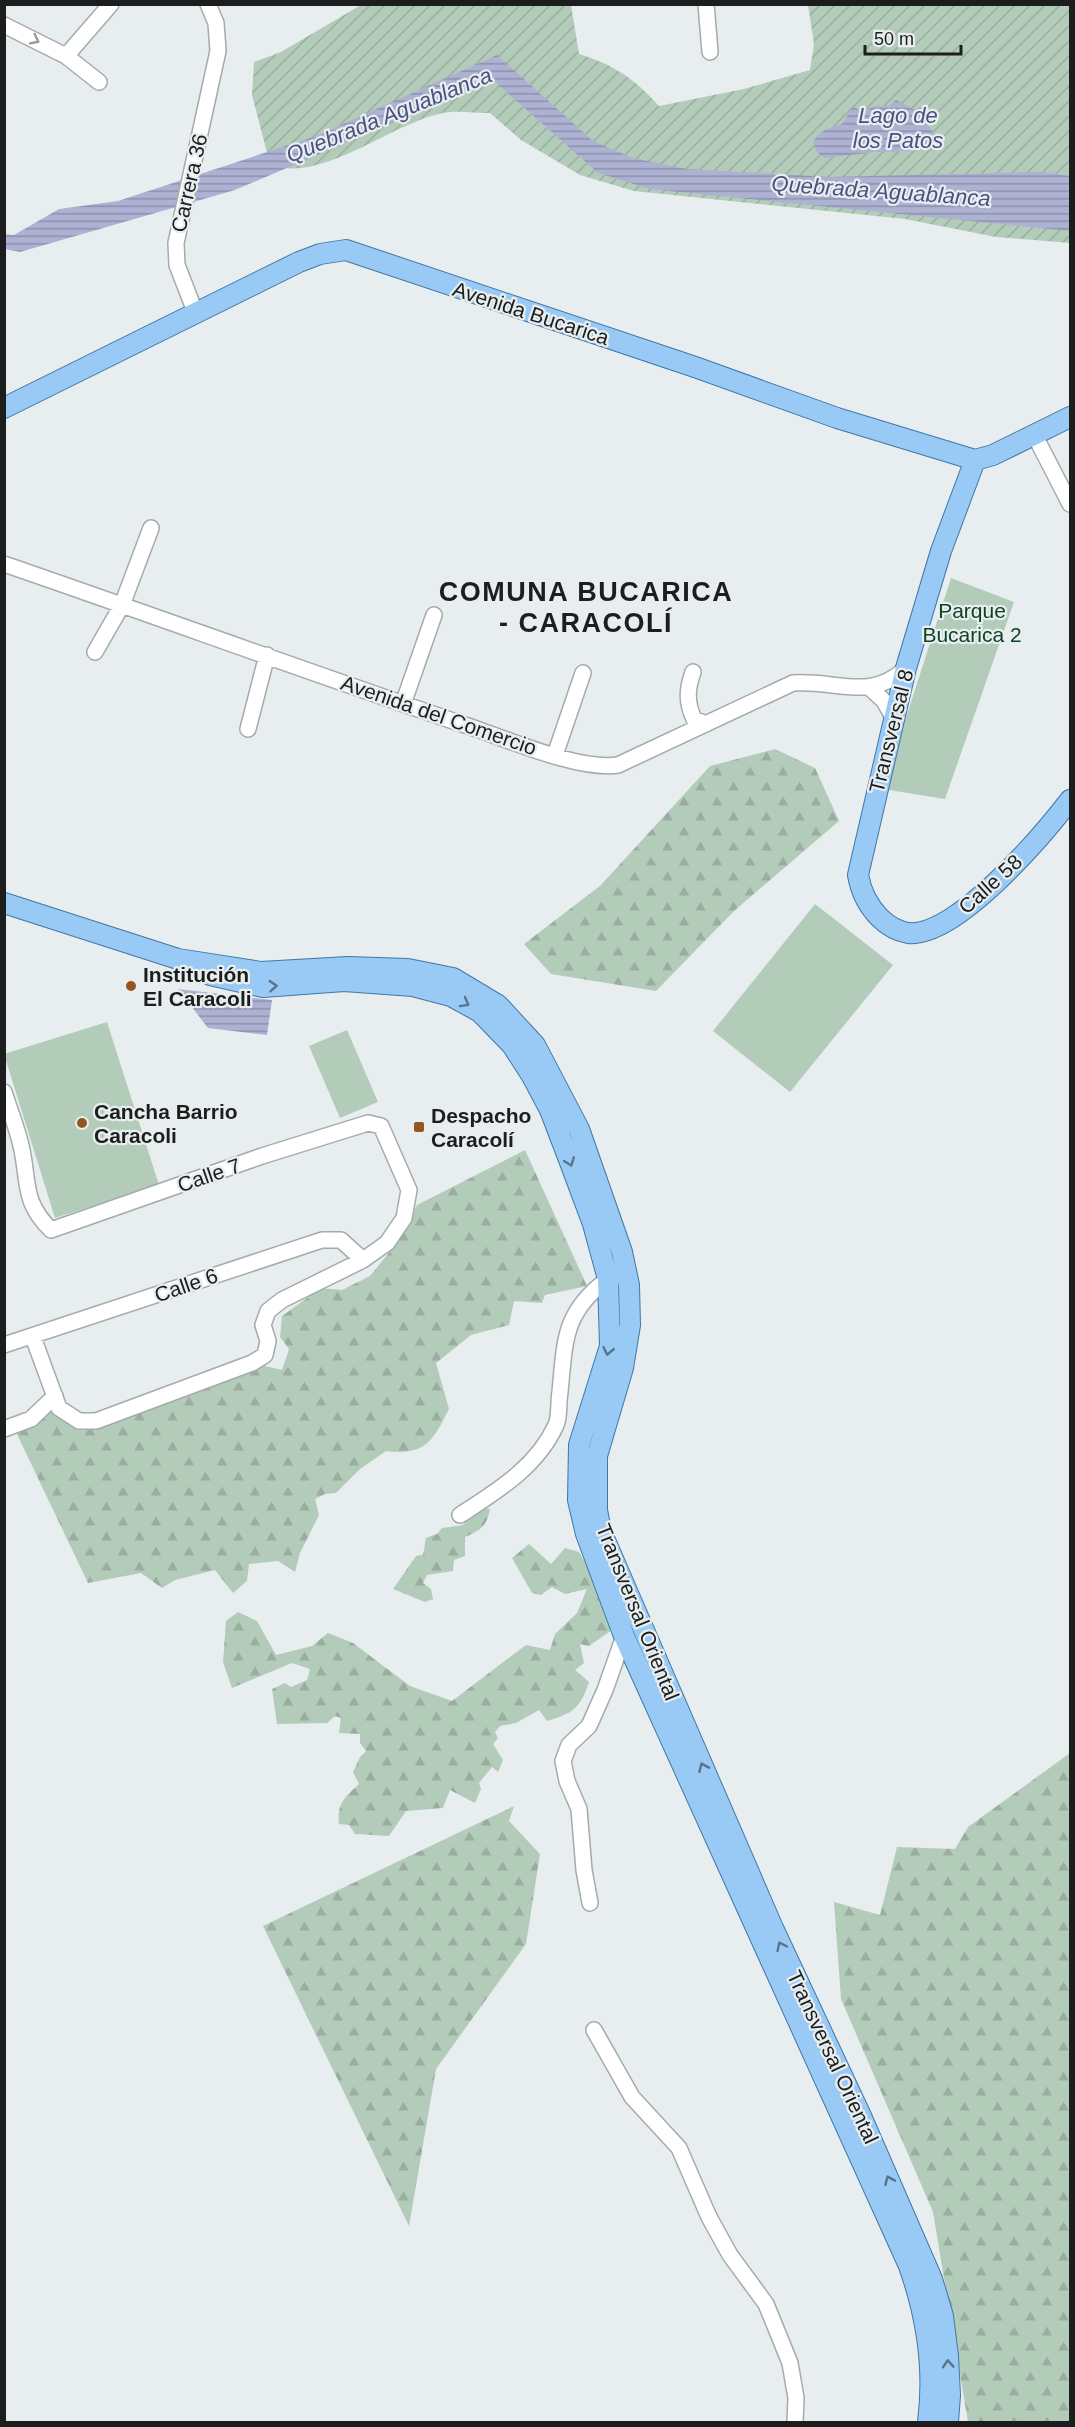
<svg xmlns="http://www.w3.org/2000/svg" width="1075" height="2427" viewBox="0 0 1075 2427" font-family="Helvetica,sans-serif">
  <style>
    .forest { fill: url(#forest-firs) }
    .park { fill: #b3cbb9 }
    .garden { fill: url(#garden-furrows) }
    .water { fill: url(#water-rules) }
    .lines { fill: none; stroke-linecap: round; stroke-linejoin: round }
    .minor-casing { stroke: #a5abac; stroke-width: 18 }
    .major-casing { stroke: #4077a6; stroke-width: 22 }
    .minor { stroke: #fff; stroke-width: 15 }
    .major { stroke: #98caf5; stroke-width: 20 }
    .oneway { stroke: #999a9a }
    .oneway2 { stroke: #5a748a }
    .poi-dot { fill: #95561e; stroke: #e8eeef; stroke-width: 2 }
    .labels { text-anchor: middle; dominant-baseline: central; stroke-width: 4.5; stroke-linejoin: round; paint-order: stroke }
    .street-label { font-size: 21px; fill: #1c1e1e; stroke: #e8eeef }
    .park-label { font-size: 21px; fill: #0d4323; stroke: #e8eeef }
    .poi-label { font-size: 21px; font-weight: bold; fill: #1c1e1e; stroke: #e8eeef; text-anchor: start }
    .water-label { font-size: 22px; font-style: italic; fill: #4c5080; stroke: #e8eeef }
    .district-label { font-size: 27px; font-weight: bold; letter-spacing: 1.5px; fill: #1c1e1e; stroke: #e8eeef }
  </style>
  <defs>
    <pattern id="forest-firs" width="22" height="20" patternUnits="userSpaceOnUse" patternTransform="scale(1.5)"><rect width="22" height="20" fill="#b3cbb9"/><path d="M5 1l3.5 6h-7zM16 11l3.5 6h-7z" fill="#99ae9f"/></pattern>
    <pattern id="garden-furrows" width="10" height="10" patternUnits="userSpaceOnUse" patternTransform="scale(1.5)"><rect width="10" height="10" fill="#b3cbb9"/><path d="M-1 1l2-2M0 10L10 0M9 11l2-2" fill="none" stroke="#99ae9f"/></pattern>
    <pattern id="water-rules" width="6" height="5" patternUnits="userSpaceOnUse" patternTransform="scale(1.5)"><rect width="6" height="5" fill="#adb2d3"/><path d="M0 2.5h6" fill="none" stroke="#8c90ab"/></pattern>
  </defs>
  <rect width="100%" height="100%" fill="#e8eeef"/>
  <path class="forest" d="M 775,749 L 815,768 L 839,821 L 734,911 L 656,991 L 551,974 L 524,944 L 600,886 L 710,766 Z
    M 525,1150 L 587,1286 L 545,1295 L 542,1303 L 514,1301 L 509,1325 L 471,1335 L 436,1363 L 449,1409 C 433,1441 425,1456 386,1451 L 360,1469 L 336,1493 L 325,1494 L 315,1499 L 319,1515 L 300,1553 L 295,1572 L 278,1561 L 249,1564 L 247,1581 L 233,1593 L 215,1570 L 175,1580 L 162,1588 L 141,1573 L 88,1583 L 15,1430 L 59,1408 L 79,1421 L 252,1363 L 282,1370 L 289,1349 L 280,1337 L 282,1316 L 321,1288 L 342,1290 L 370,1276 L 396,1244 L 417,1205 Z
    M 477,1507 L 490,1509 C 487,1526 481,1530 465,1537 L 465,1556 L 454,1560 L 453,1571 L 427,1575 L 423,1583 L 431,1589 L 433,1599 L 425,1602 L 393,1589 L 416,1556 L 423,1555 L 426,1538 L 437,1534 L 442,1528 L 463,1525 Z
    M 529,1544 L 551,1564 L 565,1548 L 579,1552 L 594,1578 L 623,1590 L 629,1618 L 589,1646 L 580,1644 L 584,1663 L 575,1670 L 589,1682 C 580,1709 573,1713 547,1721 L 539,1710 L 516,1723 L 500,1726 L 495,1732 L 498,1738 L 493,1744 L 503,1760 L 498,1772 L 492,1767 L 479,1783 L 481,1789 L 475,1803 L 450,1790 L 443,1808 L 406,1811 L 389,1836 L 355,1834 L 349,1825 L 339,1824 C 337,1803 345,1797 359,1784 L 353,1772 L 360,1757 L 366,1751 L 360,1743 L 360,1734 L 339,1733 L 341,1718 L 335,1716 L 327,1723 L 277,1724 L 272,1689 L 285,1683 L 291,1687 L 307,1680 L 310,1669 L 292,1663 L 232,1688 L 223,1662 L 226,1621 L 238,1612 L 257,1621 L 276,1655 L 312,1646 L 328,1633 L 353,1643 L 410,1686 L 452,1701 L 526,1645 L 550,1650 L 555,1634 L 577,1613 L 587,1589 L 565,1594 L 552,1587 L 541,1595 L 532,1593 L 512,1558 Z
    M 1070,1753 L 1070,2422 L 968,2422 L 933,2212 L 841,1999 L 834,1902 L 880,1915 L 897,1847 L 955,1849 L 968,1827 Z
    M 514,1806 L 509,1821 L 540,1854 L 526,1944 L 436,2069 L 409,2226 L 263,1926 Z"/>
  <path class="park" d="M 951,578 L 1014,602 L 945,799 L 883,789 Z
    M 815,904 L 893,965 L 790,1092 L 713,1031 Z
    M 107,1022 L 159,1185 L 55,1218 L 4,1054 Z
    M 347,1030 L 378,1102 L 340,1118 L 309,1046 Z"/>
  <path class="garden" d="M 361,5 L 571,5 L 579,54 C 614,65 634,78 659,106 L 744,89 L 810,70 L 814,44 L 808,5 L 1070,5 L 1070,243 L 996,237 L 905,219 L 634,191 L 580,175 L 521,140 L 490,113 C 475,113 457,110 443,113 C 393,122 318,186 270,164 L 252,95 L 254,62 L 281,52 Z"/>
  <path class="water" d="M 497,55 L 593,141 L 633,158 L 686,169 L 830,177 L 1042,172 L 1070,176 L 1070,231 L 650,189 L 598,173 L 493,80 L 235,190 L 20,252 L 5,249 L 4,234 L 14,235 L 59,209 L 118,201 L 316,136 Z
    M 896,100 L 915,110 L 921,107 L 926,111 L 925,122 L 933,132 L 929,145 L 920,151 L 875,152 L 825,158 L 817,152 L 813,142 C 820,130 829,128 842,124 L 853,107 L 864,112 L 874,106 L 889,106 Z
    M 178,989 L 272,1000 L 267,1035 L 208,1028 Z"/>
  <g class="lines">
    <g class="minor-casing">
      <path id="minor" d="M 706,4 L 710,52
        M 4,25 L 66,56 L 99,82
        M 66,56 L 111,4
        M 196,314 L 177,265 L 176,243 L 218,51 L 216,23 L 208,4
        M 1034,434 L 1070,504
        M 4,564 C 158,617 311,673 465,725 C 505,738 578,771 618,765 L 793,683 C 838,680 870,702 906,668
        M 95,652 L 122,605 L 151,528
        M 693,672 C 687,689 686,702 694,719 L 706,724
        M 871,689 L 884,701 L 893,717
        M 403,704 L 434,615
        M 248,729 L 267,655
        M 555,755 L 583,673
        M 4,1092 C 10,1111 18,1130 22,1150 C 29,1185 23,1202 51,1230 L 262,1156 L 368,1123 L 381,1126 L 409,1190 L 404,1218 L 387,1243 L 363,1260 L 282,1300 L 268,1311 L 263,1325 L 268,1341 L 265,1355 L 252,1363 L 96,1421 L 79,1421 L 59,1408 L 33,1337
        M 4,1345 L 322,1240 L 341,1240 L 363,1260
        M 4,1429 L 31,1419 L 55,1396
        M 460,1515 C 497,1491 537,1467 556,1425 C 560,1416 558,1402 560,1392 C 565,1341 563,1312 608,1279
        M 590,1903 L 584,1870 L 579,1809 L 567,1781 L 563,1761 L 569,1745 L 589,1726 L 605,1690 L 624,1636
        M 594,2030 L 632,2097 L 679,2148 L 709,2217 L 730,2255 L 766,2304 L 790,2363 L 796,2398 L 795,2422"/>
    </g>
    <g class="major-casing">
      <path id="major" d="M 4,408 L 299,262 L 320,254 L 346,250 L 695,367 L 837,418 L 975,460 L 993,455 L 1070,417
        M 975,460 L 941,551 L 906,668 L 858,875 C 861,892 868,906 880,918 C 888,926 897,931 908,933 C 956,938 1043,835 1070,800
        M 4,903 L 178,959 L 261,972 L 348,967 L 408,969 L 453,978 L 498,1005 L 535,1045 L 579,1129 L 622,1252 L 629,1285 L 630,1325 L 623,1368 L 597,1456 L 597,1510 L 601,1531 L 773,1928 L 861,2116 L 932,2279 L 943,2316 L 948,2356 L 950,2395 L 948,2422
        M 210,975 L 263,987 L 344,981 L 413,986 L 451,996 L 480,1012 L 512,1045 L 532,1076 L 550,1110 L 571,1165 L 593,1224 L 608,1279 L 610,1346 L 579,1445 L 578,1500 L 586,1534 L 624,1636 L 909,2266 C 927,2317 935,2368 928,2422"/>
    </g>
    <use href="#minor" class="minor"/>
    <use href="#major" class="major"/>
  </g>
  <defs><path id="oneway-chevron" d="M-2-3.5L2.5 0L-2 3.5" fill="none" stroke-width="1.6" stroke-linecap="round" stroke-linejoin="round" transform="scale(1.5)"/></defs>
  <use class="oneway" href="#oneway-chevron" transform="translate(35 40) rotate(27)"/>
  <g class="oneway2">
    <use href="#oneway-chevron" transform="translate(273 986) rotate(-4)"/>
    <use href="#oneway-chevron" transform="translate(465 1003) rotate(29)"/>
    <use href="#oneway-chevron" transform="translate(570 1162) rotate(69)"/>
    <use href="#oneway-chevron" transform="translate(608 1351) rotate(101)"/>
    <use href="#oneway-chevron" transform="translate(703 1767) rotate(-114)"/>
    <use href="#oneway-chevron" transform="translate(781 1946) rotate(-115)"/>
    <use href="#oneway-chevron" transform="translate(889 2180) rotate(-114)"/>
    <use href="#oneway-chevron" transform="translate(948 2364) rotate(-94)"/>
  </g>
  <g class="poi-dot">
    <circle cx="131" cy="986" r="6"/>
    <circle cx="82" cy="1123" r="6"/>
    <rect x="413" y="1121" width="12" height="12" rx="3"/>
  </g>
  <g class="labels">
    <g class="street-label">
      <text transform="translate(189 183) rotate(-77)">Carrera 36</text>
      <text transform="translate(531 313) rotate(18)">Avenida Bucarica</text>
      <text transform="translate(439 715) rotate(19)">Avenida del Comercio</text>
      <text transform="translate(891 731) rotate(-76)">Transversal 8</text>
      <text transform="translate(990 884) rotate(-42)">Calle 58</text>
      <text transform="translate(209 1175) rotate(-19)">Calle 7</text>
      <text transform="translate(186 1285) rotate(-19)">Calle 6</text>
      <text transform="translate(638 1612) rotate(68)">Transversal Oriental</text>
      <text transform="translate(833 2057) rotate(65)">Transversal Oriental</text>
    </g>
    <g class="park-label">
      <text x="972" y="610">Parque<tspan x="972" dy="24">Bucarica 2</tspan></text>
    </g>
    <g class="poi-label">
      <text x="143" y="974">Institución<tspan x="143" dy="24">El Caracoli</tspan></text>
      <text x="94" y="1111">Cancha Barrio<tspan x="94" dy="24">Caracoli</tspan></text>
      <text x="431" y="1115">Despacho<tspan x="431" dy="24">Caracolí</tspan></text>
    </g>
    <g class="water-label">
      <text transform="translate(389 115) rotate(-22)">Quebrada Aguablanca</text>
      <text x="898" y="115">Lago de<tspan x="898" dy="25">los Patos</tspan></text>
      <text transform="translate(881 191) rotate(4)">Quebrada Aguablanca</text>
    </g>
    <g class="district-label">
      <text x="586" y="592">COMUNA BUCARICA<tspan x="586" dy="31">- CARACOLÍ</tspan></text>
    </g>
  </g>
  <rect width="1075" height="2427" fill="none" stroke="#1c1e1e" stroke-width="12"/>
  <path d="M865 45v9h96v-9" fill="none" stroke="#1c1e1e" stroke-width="3"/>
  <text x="874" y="45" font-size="18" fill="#1c1e1e" stroke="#e8eeef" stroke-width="4.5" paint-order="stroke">50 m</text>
</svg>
